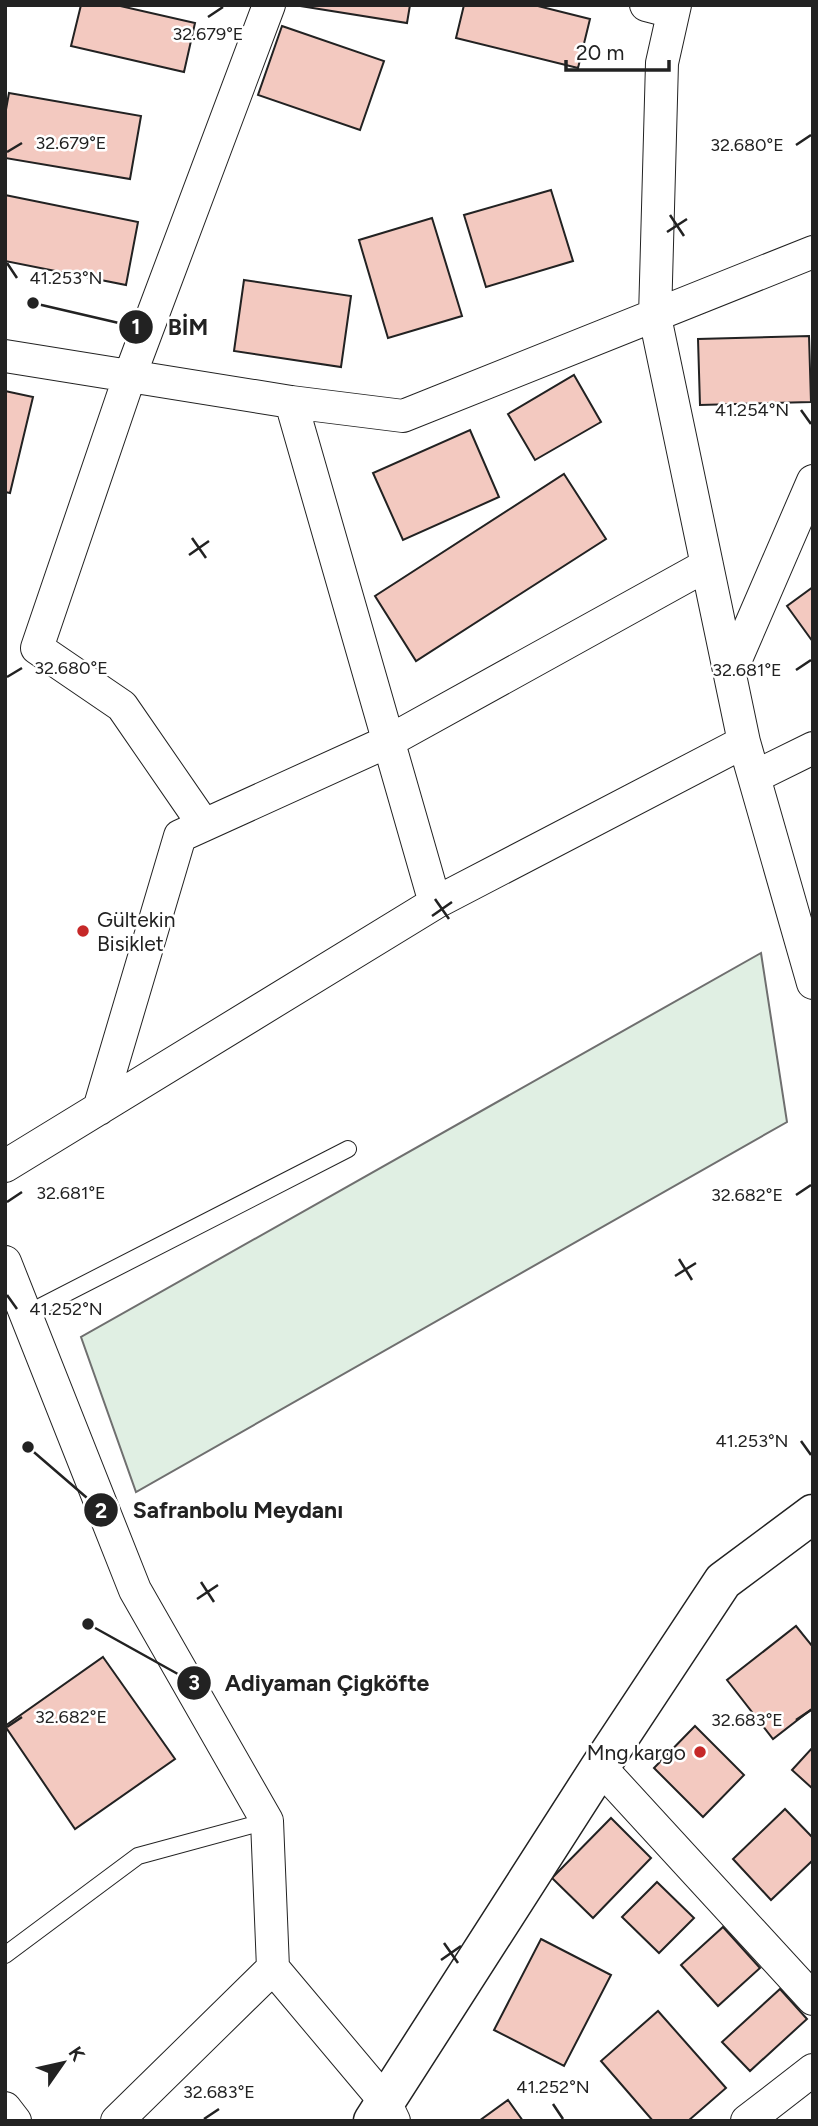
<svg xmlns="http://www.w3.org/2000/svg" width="818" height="2126" viewBox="0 0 818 2126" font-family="Figtree,sans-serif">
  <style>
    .green { fill: #e0efe3; stroke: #6f6f6f; stroke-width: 2 }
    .building { fill: #f3c9c0; stroke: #222; stroke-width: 2 }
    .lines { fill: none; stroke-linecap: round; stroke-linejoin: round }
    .lane-casing { stroke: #222; stroke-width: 18 }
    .street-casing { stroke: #222; stroke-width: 34 }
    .secondary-casing { stroke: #222; stroke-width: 41 }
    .lane { stroke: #fff; stroke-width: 16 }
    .street { stroke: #fff; stroke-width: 32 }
    .secondary { stroke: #fff; stroke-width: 38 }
    .ticks { fill: none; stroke: #222; stroke-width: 2.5 }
    .poi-dot { fill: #c62828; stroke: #fff; stroke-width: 2.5 }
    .labels { text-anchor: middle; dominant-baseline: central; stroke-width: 5; stroke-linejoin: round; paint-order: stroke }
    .poi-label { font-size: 21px; fill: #222; stroke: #fff; text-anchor: start }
    .ticks-label { font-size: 18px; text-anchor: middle; fill: #222; stroke: #fff; stroke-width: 5; stroke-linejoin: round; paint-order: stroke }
    .leader { fill: none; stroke: #222; stroke-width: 2.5 }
    .callout-dot { fill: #222; stroke: #fff; stroke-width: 2.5 }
    .mark-label { font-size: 21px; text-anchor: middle; font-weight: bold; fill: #fff }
    .callout-label { font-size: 23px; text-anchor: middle; font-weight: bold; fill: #222; stroke: #fff; stroke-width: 5; stroke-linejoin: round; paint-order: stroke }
  </style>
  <rect width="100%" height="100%" fill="#fff"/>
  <path class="green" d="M 761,953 L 787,1122 L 136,1492 L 81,1337 Z"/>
  <path class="building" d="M 81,5 L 116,5 L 195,23 L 184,72 L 71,46 Z
    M 294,5 L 410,5 L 407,23 Z
    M 464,5 L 534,5 L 590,19 L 578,68 L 456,38 Z
    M 282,26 L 384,61 L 360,130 L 258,95 Z
    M 9,93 L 141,116 L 130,179 L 5,158 L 5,115 Z
    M 551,190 L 573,261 L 486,287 L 464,215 Z
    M 5,195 L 138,222 L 126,285 L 5,261 Z
    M 432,218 L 462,316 L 388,338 L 359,240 Z
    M 244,280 L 351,296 L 341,367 L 234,351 Z
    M 809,336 L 811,402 L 700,405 L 698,339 Z
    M 574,375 L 601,422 L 535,460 L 508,414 Z
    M 5,391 L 33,397 L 10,493 L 5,492 Z
    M 470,430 L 499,497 L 403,540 L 373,473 Z
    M 564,474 L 606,539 L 416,661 L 375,596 Z
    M 813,587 L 813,642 L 787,606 Z
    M 796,1626 L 813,1647 L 813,1708 L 773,1739 L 727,1680 Z
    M 103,1657 L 175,1759 L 75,1829 L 5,1726 Z
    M 695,1726 L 744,1775 L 703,1817 L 654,1768 Z
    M 813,1747 L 813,1789 L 792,1770 Z
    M 785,1809 L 813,1838 L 813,1860 L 771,1900 L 733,1859 Z
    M 611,1818 L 651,1858 L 593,1918 L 552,1878 Z
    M 657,1882 L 694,1918 L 659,1953 L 622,1917 Z
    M 723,1927 L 760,1968 L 718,2006 L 681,1965 Z
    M 541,1939 L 611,1975 L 564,2066 L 494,2030 Z
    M 780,1989 L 807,2019 L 750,2071 L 722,2042 Z
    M 658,2011 L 726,2088 L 688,2121 L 653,2121 L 601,2061 Z
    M 508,2100 L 523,2121 L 479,2121 Z"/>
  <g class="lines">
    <g class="lane-casing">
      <path id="lane" d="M 26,1314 L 348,1149
        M 5,1955 L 138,1856 L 267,1821"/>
    </g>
    <g class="street-casing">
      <path id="street" d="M 646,5 L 673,12
        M 675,5 L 662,63 L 655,317 L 744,742 L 813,983
        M 5,356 L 291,402 L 403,416 L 813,252
        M 291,402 L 435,903
        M 730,673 L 813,481
        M 754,777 L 813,748
        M 204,825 L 122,706 L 37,648 L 129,378 L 269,5
        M 99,1109 L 180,836 L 389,741 L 707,565
        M 5,1166 L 435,903 L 744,742
        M 5,1262 L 135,1590 L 267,1821 L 273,1968 L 117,2121
        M 600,1767 L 813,1999
        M 273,1968 L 384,2100 L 394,2121
        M 5,2108 L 15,2121
        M 747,2121 L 813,2070"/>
    </g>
    <g class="secondary-casing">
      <path id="secondary" d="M 373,2121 L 600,1767 L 723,1581 L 813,1514"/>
    </g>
    <use href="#lane" class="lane"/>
    <use href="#street" class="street"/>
    <use href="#secondary" class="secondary"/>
  </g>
  <path class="ticks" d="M 208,17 L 223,7M 796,145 L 811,135M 7,152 L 22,143M 670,215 L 684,236M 667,232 L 687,219M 7,263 L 17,278M 801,410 L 811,424M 192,538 L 206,558M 189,555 L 209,541M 796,670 L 811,660M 7,677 L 22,668M 435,899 L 449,919M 432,916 L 452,902M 796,1195 L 811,1185M 7,1202 L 22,1192M 679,1259 L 692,1280M 675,1276 L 696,1263M 7,1295 L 17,1309M 801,1441 L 811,1455M 201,1582 L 214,1602M 197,1599 L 218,1585M 796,1720 L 811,1710M 7,1727 L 22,1717M 444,1943 L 458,1963M 441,1960 L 461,1946M 553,2104 L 563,2119M 204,2119 L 219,2109"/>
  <g class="poi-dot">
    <circle cx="83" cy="931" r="7"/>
    <circle cx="700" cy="1752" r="7"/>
  </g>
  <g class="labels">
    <g class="poi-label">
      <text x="97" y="919">Gültekin<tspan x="97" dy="24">Bisiklet</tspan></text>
      <text x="686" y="1752" text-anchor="end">Mng kargo</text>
    </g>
  </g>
  <g class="ticks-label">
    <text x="208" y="40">32.679°E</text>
    <text x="71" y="149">32.679°E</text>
    <text x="747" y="151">32.680°E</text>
    <text x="66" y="284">41.253°N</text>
    <text x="752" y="416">41.254°N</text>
    <text x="71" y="674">32.680°E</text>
    <text x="747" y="676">32.681°E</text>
    <text x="71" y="1199">32.681°E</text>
    <text x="747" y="1201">32.682°E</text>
    <text x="66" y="1315">41.252°N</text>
    <text x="752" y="1447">41.253°N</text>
    <text x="71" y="1723">32.682°E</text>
    <text x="747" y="1726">32.683°E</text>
    <text x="553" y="2093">41.252°N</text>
    <text x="219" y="2098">32.683°E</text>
  </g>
  <path class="leader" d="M33 303L136 327M28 1447L101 1510M88 1624L194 1683"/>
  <g class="callout-dot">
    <circle cx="33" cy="303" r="7"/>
    <circle cx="28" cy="1447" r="7"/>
    <circle cx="88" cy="1624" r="7"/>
    <circle cx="136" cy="327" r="18"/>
    <circle cx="101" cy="1510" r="18"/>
    <circle cx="194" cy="1683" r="18"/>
  </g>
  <g class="mark-label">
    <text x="136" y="334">1</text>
    <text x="101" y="1518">2</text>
    <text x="194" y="1690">3</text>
  </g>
  <g class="callout-label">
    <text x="188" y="335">BİM</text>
    <text x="238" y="1518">Safranbolu Meydanı</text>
    <text x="327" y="1691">Adiyaman Çigköfte</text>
  </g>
  <rect width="818" height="2126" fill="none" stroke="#222222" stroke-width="14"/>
  <g transform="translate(63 2063) rotate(56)" stroke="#ffffff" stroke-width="5" paint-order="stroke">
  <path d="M0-5L12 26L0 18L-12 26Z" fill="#222222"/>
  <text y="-10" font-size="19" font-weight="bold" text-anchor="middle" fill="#222222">K</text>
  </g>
  <path d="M566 60v10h103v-10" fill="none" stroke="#222222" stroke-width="3.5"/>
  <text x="576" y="60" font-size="21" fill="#222222" stroke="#ffffff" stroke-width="5" paint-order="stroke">20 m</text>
</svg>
